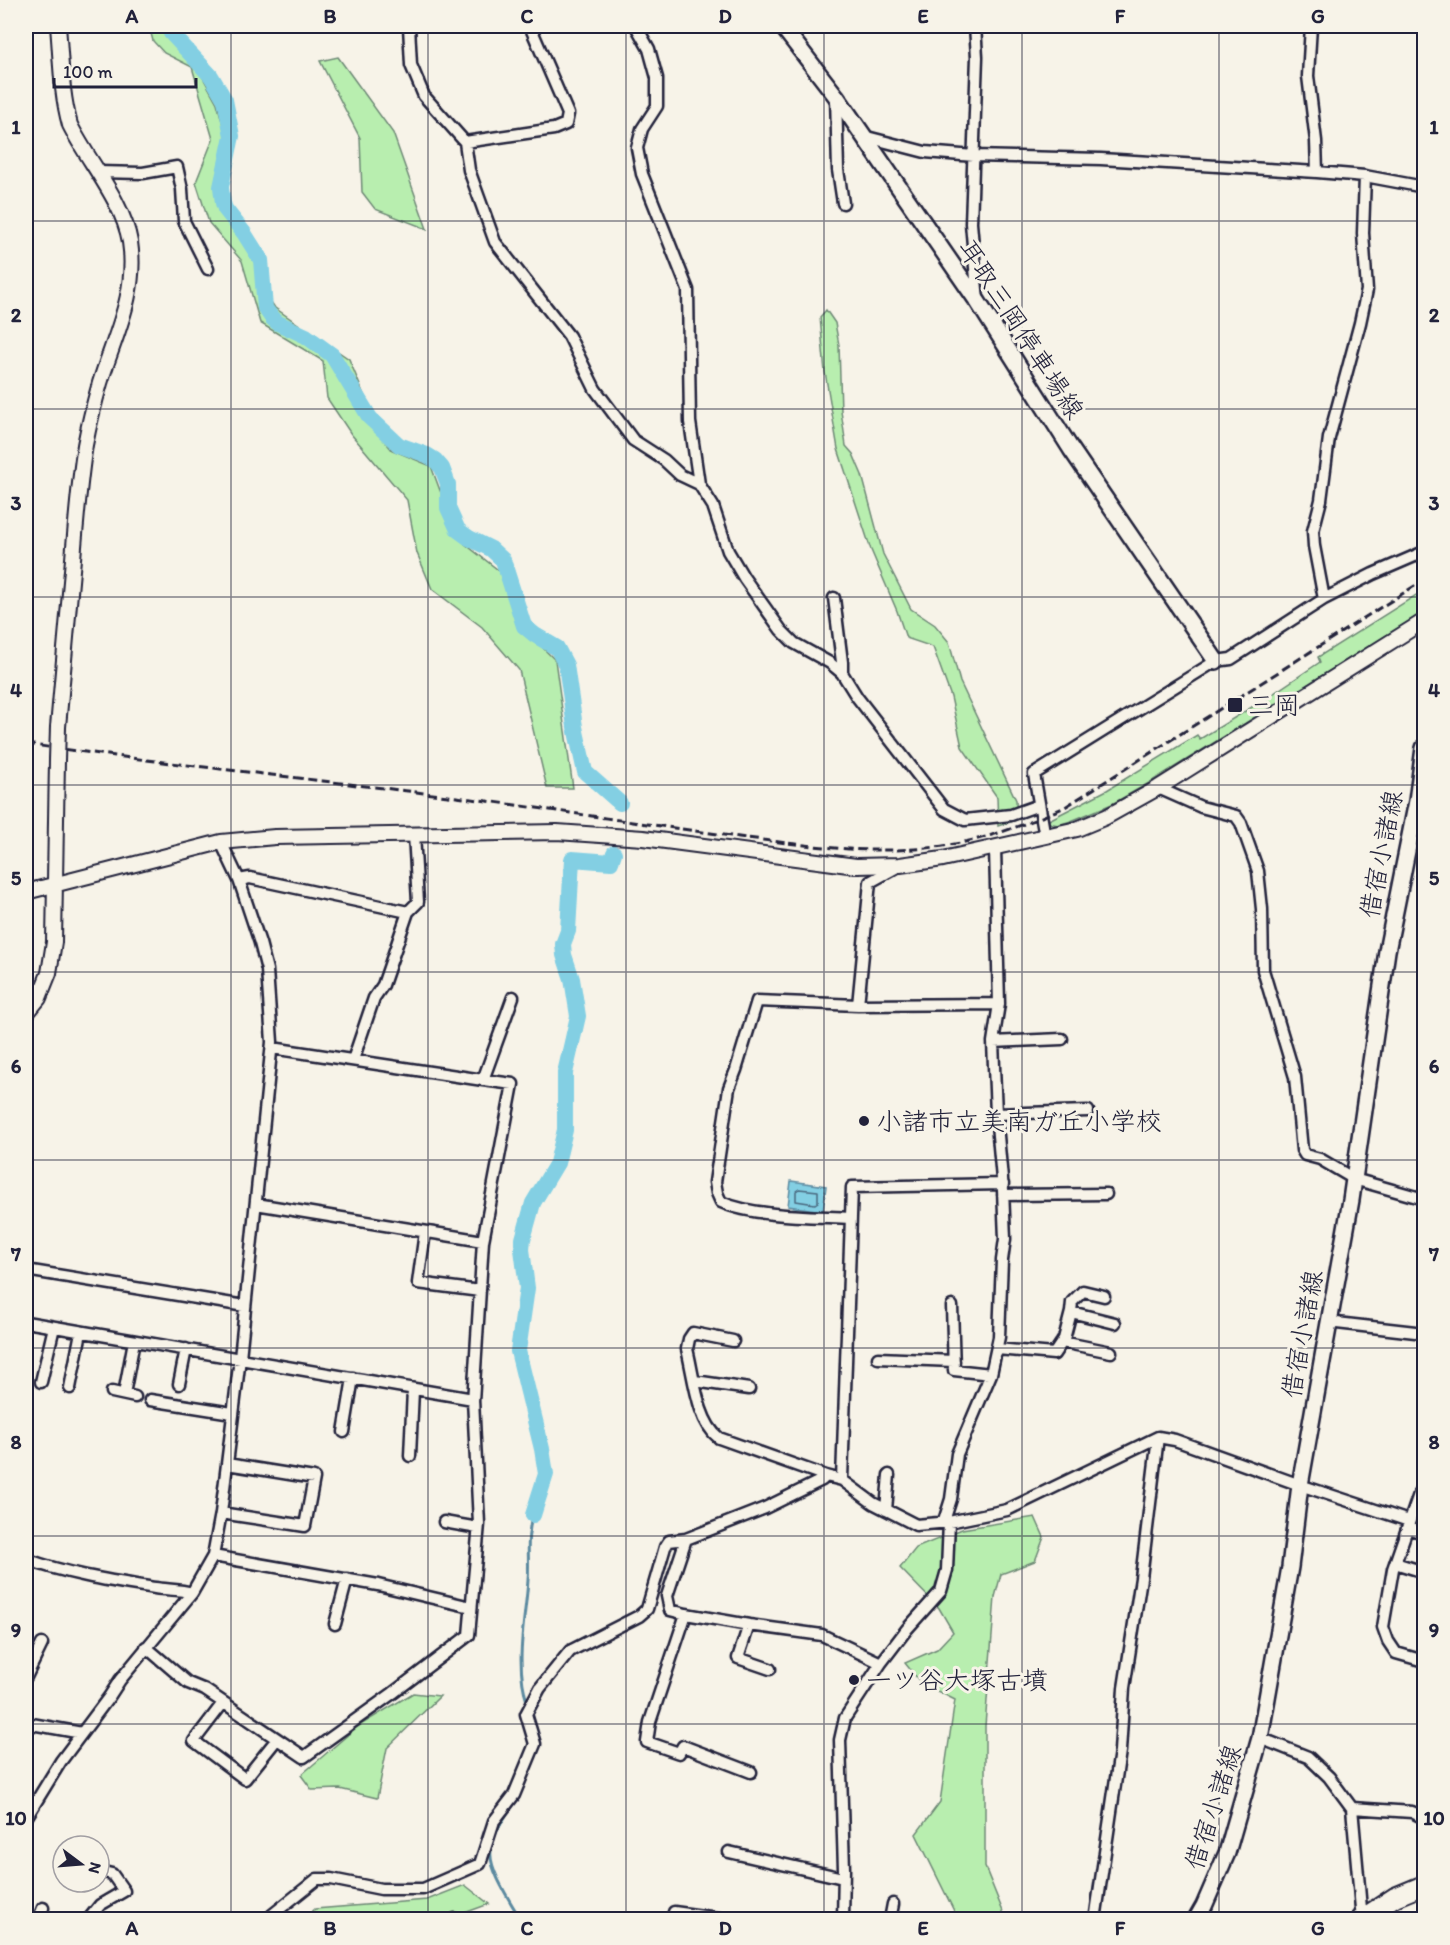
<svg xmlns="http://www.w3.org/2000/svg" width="1450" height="1945" viewBox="0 0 1450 1945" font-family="Itim,'Klee One',sans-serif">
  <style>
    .green { fill: #b8eeaf; stroke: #6d8875; stroke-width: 1.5 }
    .water { fill: #83cfe3; stroke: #5c8aa0; stroke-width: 1.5 }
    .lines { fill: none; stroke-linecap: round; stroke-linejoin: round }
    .shore { stroke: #49677e; stroke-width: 1.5 }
    .stream { stroke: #5c8aa0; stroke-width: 3 }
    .river { stroke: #83cfe3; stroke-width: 16 }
    .minor-casing { stroke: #22223b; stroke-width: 15 }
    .tertiary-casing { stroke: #22223b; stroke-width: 18 }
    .secondary-casing { stroke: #22223b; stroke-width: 20 }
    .trunk-casing { stroke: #22223b; stroke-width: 22 }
    .minor { stroke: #f7f3e8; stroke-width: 10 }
    .tertiary { stroke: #f7f3e8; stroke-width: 14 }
    .secondary { stroke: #f7f3e8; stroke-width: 15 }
    .trunk { stroke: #f7f3e8; stroke-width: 18 }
    .rail { stroke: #22223b; stroke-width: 3; stroke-dasharray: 9 4.5; stroke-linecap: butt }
    .tertiary-bridge-casing { stroke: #22223b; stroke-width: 18; stroke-linecap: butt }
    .tertiary-bridge { stroke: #f7f3e8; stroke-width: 14 }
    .grid { fill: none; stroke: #22223b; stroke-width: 1.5; stroke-opacity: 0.55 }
    .poi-dot { fill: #22223b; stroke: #f7f3e8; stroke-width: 2 }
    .labels { text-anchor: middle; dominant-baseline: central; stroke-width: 6; stroke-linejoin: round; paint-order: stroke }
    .street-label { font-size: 26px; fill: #22223b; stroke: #f7f3e8 }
    .poi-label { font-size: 26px; fill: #22223b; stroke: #f7f3e8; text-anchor: start }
    .neatline { fill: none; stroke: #22223b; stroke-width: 2 }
    .grid-label { font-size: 20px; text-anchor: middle; font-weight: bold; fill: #22223b }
  </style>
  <rect width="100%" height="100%" fill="#f7f3e8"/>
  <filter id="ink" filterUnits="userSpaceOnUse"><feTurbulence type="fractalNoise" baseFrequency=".0167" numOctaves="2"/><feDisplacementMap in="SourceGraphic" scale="12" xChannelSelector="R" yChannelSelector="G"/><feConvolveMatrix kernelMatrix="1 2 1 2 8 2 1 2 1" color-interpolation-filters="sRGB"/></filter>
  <g filter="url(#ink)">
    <path class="green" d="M 149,26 L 167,26 L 186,47 L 217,103 L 228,143 L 222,170 L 220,207 L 249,244 L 256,259 L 258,282 L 275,308 L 349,359 L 382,438 L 392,450 L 431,466 L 445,504 L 465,544 L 502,573 L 520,612 L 542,647 L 555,660 L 573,788 L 547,788 L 519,670 L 482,627 L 432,589 L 417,553 L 407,500 L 351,434 L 327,398 L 323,361 L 260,323 L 242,261 L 209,223 L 196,182 L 213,139 L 192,67 L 164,53 L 153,41 Z
      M 338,57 L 393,133 L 427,229 L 375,209 L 362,192 L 360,138 L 320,61 Z
      M 826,310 L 835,323 L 839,345 L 841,411 L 846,446 L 853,454 L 862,475 L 883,554 L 911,609 L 935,625 L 949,642 L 960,682 L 1016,800 L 1017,820 L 998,826 L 997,797 L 962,747 L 951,697 L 933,647 L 906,638 L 897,611 L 871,550 L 838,449 L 825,372 L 820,317 Z
      M 1424,590 L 1424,612 L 1149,783 L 1112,804 L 1071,821 L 1058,825 L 1049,823 L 1047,821 L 1107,790 L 1197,735 L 1200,739 L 1265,699 L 1320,662 L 1318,657 Z
      M 1035,1517 L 1044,1537 L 1035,1561 L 1001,1574 L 995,1597 L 985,1726 L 985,1867 L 1006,1919 L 956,1919 L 955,1913 L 916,1834 L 940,1802 L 955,1700 L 921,1683 L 905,1663 L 937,1649 L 953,1632 L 939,1608 L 900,1568 L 916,1548 L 962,1529 Z
      M 413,1693 L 440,1696 L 387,1748 L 377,1798 L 340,1789 L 312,1790 L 301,1775 L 357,1727 Z
      M 465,1885 L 489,1904 L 448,1919 L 303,1920 L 315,1909 L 427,1900 Z"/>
    <path class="water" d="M 791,1181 L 826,1186 L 823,1211 L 788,1206 Z"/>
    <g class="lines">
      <path class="shore" d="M 799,1189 L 818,1191 L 818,1202 L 815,1204 L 796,1201 L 796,1191 Z"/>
      <path class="stream" d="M 528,1705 C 514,1663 525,1623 528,1580 C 530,1557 525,1538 533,1515
        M 511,1808 C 503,1820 492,1836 491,1851 C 488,1869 512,1904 521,1920"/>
      <path class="river" d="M 168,26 L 171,33 L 211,76 L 225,100 L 232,136 L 221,187 L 223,203 L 225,209 L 244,233 L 261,260 L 265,308 L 272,318 L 278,323 L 306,336 L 332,355 L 370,418 L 399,445 L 427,455 L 435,460 L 442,468 L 448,484 L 448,508 L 458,530 L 469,538 L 491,549 L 503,560 L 524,626 L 535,635 L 557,648 L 566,665 L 575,727 L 585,772 L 620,803
        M 533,1515 L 546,1474 L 542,1449 L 518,1351 L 527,1288 L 522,1249 L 523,1239 L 533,1203 L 557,1163 L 565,1130 L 565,1073 L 578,1016 L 572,979 L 564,955 L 563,944 L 568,931 L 572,859 L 611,862 L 614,853"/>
      <g class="minor-casing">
        <path id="minor" d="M 409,26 L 411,65 L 424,96 L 465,142 L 469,170 L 495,242 L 569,336 L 595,389 L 633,440 L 664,460 L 680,475 L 699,484
          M 636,26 L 649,49 L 657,78 L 657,106 L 642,129 L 637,148 L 642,174 L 688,290 L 690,422 L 699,484 L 713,506 L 728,551 L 744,578 L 781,630 L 794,643 L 830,663 L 842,673 L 857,697 L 944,809 L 965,820 L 1011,815 L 1039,805
          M 975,26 L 977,57 L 971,223 L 978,301
          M 1311,26 L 1308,76 L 1316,141 L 1317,172
          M 836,96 L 838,170 L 843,203
          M 863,136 L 925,152 L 974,156 L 1101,159 L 1317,172 L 1365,176 L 1424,187
          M 465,142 L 554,129 L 566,124 L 568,114 L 530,26
          M 97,172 L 143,173 L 177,167 L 182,189 L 184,221 L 208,269
          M 834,598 L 842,662 L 842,673
          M 1324,599 L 1314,546 L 1313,531 L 1321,500 L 1329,438 L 1360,323 L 1367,290 L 1363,233 L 1365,176
          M 1158,788 L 1201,807 L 1236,816 L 1241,823 L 1258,871 L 1262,909 L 1263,970 L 1295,1077 L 1302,1150 L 1305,1155 L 1320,1159 L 1354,1179 L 1424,1199
          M 1045,837 L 1034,774 L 1216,661 L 1231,659 L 1324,599 L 1373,574 L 1424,552
          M 899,866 L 870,882 L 858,1005 L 999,1004
          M 239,880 L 250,878 L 408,912
          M 993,1042 L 1062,1039
          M 272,1048 L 483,1080 L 513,997
          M 353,1060 L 374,998 L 383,985 L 408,912 L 418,902 L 414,834
          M 996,1114 L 1088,1111
          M 1003,1195 L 1106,1194
          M 256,1204 L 483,1241 L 513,1084 L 483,1080
          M 850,1218 C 812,1216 755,1217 721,1202 L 717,1193 L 715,1182 L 729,1088 L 736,1070 L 757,1001 L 858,1005
          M 425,1232 L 418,1283 L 480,1291
          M 26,1270 L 245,1306
          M 952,1306 L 954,1370 L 991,1374
          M 1071,1312 L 1072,1302 L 1083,1291 L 1104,1296
          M 26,1322 L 473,1399 L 479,1524 L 469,1635 L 393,1693 L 304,1757 L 205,1690 L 188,1683 L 146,1647
          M 1328,1322 L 1424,1333
          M 733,1341 L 693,1333 L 689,1339 L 687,1349 C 694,1376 697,1421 719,1438 L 826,1476
          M 1062,1342 L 1111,1352
          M 997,1349 L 1054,1354 L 1064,1339 L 1071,1312 L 1115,1323
          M 878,1358 L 954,1361
          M 695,1381 L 749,1389
          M 41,1382 L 54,1327
          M 179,1384 L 186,1349
          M 70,1388 L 81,1332
          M 112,1392 L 135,1397
          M 124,1394 L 134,1341
          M 150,1400 L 232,1413
          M 473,1402 L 483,1241
          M 344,1432 L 353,1378
          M 410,1456 L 413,1390
          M 842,1480 L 852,1187 L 1003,1184
          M 1424,1480 L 1393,1569 L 1383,1627 L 1388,1641 L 1396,1653 L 1424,1661
          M 886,1510 L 889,1475
          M 221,1513 L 305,1526 L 314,1478 L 227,1464
          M 944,1521 L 951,1499 L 957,1454 L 991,1374 L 999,1337 L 1002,1260 L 1005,1239 L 1003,1190 L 996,1114 L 993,1042 L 999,1004 L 995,848
          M 444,1522 L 478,1528
          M 1407,1528 L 1424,1533
          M 686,1539 L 667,1596 L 670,1610 L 686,1614 L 749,1625 L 822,1635 L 881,1663
          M 213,1556 L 378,1585 L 471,1607
          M 26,1559 C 66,1574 112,1581 155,1588 C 168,1590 180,1589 192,1593
          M 1395,1563 L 1424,1572
          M 686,1614 L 650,1722 L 647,1742 L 679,1753 L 683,1746 L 751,1772
          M 335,1624 L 347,1579
          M 749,1625 L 738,1658 L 770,1669
          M 26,1677 L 42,1644
          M 223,1703 L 194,1741 L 245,1779 L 277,1739
          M 26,1723 L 82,1733
          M 1260,1738 L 1308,1757 L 1329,1777 L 1352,1808 L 1362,1920
          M 1352,1808 L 1412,1812 L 1424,1818
          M 26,1818 L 61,1761 L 109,1697 L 120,1680 L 192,1593 L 213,1556 L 221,1513 L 240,1358 L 272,1042 L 267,970 L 260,943 L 239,880 L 221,842
          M 729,1852 L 843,1878
          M 674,1912 L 732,1920
          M 455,1919 L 455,1920
          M 38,1920 L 43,1908
          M 88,1920 L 100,1905 L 124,1891 L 112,1874 L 99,1871
          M 270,1920 L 272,1915 L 317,1879 L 331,1879 L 381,1889 L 423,1889 L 480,1864 L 494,1821 L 514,1795 L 535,1744 L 526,1714 L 540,1688 L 570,1651 L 639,1616 L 647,1609 L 665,1547 L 669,1541 L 686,1539 L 765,1508 L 822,1480 L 826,1476 L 842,1480 L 873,1503 L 916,1525 L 949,1522 L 1007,1510 L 1158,1437 L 1175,1440 L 1300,1485 L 1409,1521
          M 843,1920 L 844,1869 L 840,1740 L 845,1718 L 881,1663 L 907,1629 L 941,1591 L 947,1570 L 949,1522
          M 890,1920 L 893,1904
          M 1095,1920 L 1120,1751 L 1124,1688 L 1141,1578 L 1158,1437"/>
      </g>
      <g class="tertiary-casing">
        <path id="tertiary" d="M 58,727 C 63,671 68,615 73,559 C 76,521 79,483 85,445 C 89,424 94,404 100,383 C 114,337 138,293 130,242 C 123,201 89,163 70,125 C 61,93 61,59 58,26
          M 26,892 L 221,842 L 275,837 L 557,832 L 643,838 L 856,866 L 900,865 L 943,859 L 1077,829 L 1106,817 L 1158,788 L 1424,621
          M 26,1014 L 39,998 L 49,973 L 54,942 L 57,760"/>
      </g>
      <g class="secondary-casing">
        <path id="secondary" d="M 782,26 L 836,96 L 978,302 L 1071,449 L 1216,661
          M 1196,1920 L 1204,1906 L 1227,1853 L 1260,1738 L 1290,1567 L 1300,1485 L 1313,1412 L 1351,1200 L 1387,951 L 1417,801 L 1424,748"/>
      </g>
      <g class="trunk-casing">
        <path id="trunk" d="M 1360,1920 L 1395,1897 L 1424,1885"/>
      </g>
      <use href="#minor" class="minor"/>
      <use href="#tertiary" class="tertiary"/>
      <use href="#secondary" class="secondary"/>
      <use href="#trunk" class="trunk"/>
      <path class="rail" d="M 26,744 C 174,765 323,780 472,799 C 561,811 650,825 739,837 C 813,846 886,858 960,843 C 996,836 1031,822 1065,807 L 1424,580"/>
      <g class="tertiary-bridge-casing">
        <path id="tertiary-bridge" d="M 57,760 L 58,727"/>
      </g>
      <use href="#tertiary-bridge" class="tertiary-bridge"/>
    </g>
  </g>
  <path class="grid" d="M 231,26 L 231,1920M 428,26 L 428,1920M 626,26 L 626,1920M 824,26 L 824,1920M 1022,26 L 1022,1920M 1219,26 L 1219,1920M 26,221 L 1424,221M 26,409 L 1424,409M 26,597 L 1424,597M 26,785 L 1424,785M 26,972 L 1424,972M 26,1160 L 1424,1160M 26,1348 L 1424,1348M 26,1536 L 1424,1536M 26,1724 L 1424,1724"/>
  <g class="poi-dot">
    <rect x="1227" y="697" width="16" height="16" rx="3"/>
    <circle cx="864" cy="1121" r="6"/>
    <circle cx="854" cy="1680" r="6"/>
  </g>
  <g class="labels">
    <g class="street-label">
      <text transform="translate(1021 329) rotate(57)">耳取三岡停車場線</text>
      <text transform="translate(1381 854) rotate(-79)">借宿小諸線</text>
      <text transform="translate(1302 1334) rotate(-80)">借宿小諸線</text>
      <text transform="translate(1213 1807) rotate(-72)">借宿小諸線</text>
    </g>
    <g class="poi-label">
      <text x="1248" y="705">三岡</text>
      <text x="876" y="1121">小諸市立美南ガ丘小学校</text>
      <text x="866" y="1680">一ツ谷大塚古墳</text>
    </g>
  </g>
  <rect width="1450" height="1945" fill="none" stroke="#f7f3e8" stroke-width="66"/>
  <g transform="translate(81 1864) rotate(106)"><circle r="28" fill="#f7f3e8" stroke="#a29fa3" stroke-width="1.5"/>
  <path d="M0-4.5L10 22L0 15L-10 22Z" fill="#22223b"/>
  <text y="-9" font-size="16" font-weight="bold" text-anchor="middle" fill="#22223b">N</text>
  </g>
  <path d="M54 78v9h142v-9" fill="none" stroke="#22223b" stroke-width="3"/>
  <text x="63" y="78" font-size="18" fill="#22223b" stroke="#f7f3e8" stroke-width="4.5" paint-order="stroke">100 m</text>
  <rect x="33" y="33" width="1384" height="1879" class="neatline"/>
  <g class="grid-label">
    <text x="132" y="23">A</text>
    <text x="330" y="23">B</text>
    <text x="527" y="23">C</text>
    <text x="725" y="23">D</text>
    <text x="923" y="23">E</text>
    <text x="1120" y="23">F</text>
    <text x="1318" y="23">G</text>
    <text x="16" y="134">1</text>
    <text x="1434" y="134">1</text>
    <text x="16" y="322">2</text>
    <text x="1434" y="322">2</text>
    <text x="16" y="510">3</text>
    <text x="1434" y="510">3</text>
    <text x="16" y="697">4</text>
    <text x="1434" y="697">4</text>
    <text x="16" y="885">5</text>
    <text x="1434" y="885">5</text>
    <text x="16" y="1073">6</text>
    <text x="1434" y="1073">6</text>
    <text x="16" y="1261">7</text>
    <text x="1434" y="1261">7</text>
    <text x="16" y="1449">8</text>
    <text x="1434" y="1449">8</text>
    <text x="16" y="1637">9</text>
    <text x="1434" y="1637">9</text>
    <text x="16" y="1825">10</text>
    <text x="1434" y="1825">10</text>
    <text x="132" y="1935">A</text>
    <text x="330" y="1935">B</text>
    <text x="527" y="1935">C</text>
    <text x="725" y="1935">D</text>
    <text x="923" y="1935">E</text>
    <text x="1120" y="1935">F</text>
    <text x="1318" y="1935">G</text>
  </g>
</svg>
